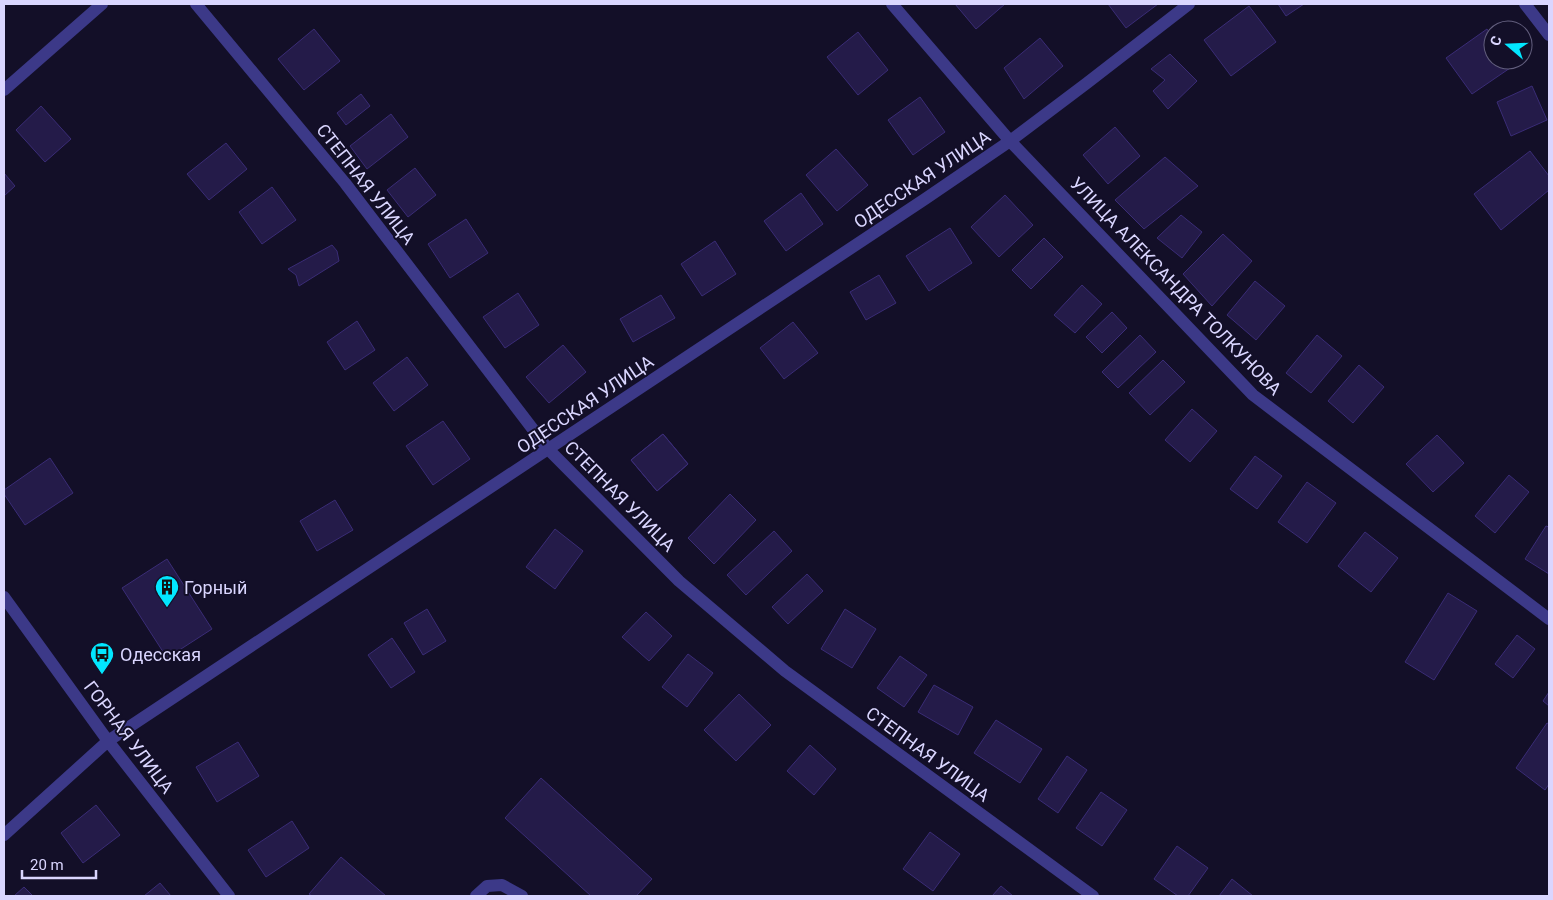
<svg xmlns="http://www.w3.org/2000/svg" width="1553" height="900" viewBox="0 0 1553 900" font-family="Roboto,sans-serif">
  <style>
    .building { fill: #241b49; stroke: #3a2c76 }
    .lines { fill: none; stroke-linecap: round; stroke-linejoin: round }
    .minor { stroke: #3c3988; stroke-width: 12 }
    .labels { text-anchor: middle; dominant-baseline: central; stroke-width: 4; stroke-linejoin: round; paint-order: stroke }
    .street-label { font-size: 18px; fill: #dad6ff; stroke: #130f28 }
    .poi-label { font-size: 18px; fill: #dad6ff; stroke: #130f28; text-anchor: start }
  </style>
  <rect width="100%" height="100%" fill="#130f28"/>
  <path class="building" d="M 955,4 L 1005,4 L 976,29 Z
    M 1108,4 L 1158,4 L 1126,28 Z
    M 1278,4 L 1304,4 L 1286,16 Z
    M 1249,6 L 1276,42 L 1231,76 L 1204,40 Z
    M 314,29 L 340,61 L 304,90 L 278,59 Z
    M 1487,29 L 1493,38 L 1493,60 L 1509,60 L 1513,66 L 1472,94 L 1446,58 Z
    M 858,32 L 888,70 L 858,95 L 827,57 Z
    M 1040,38 L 1063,66 L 1024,99 L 1004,68 Z
    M 1170,54 L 1197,81 L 1168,109 L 1153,91 L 1165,80 L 1151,69 Z
    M 1532,86 L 1547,120 L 1511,136 L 1497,102 Z
    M 361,94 L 370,106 L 346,125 L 337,113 Z
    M 920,97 L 945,132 L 913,155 L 888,120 Z
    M 41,106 L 71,139 L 45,162 L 16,130 Z
    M 391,114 L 408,137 L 367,169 L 350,146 Z
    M 1115,127 L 1140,156 L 1108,184 L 1083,155 Z
    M 226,143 L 247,169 L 209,200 L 187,174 Z
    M 836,149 L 868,185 L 837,211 L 806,175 Z
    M 1530,151 L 1549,176 L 1549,190 L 1501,230 L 1474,194 Z
    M 1165,157 L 1198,186 L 1144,229 L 1115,200 Z
    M 415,168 L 436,195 L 408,217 L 387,190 Z
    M 4,173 L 15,186 L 4,196 Z
    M 272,187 L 296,220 L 262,244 L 239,212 Z
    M 801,193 L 823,224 L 786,251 L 764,221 Z
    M 1005,195 L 1033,225 L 999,257 L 971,227 Z
    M 1181,215 L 1202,232 L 1182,258 L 1157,238 Z
    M 466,219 L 488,253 L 450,278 L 428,244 Z
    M 950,228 L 972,263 L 929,291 L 906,256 Z
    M 1223,234 L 1252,261 L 1212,306 L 1183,274 Z
    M 1044,238 L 1063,257 L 1031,289 L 1012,270 Z
    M 715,241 L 736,274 L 702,296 L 681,264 Z
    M 332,245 L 337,251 L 339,261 L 299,286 L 296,275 L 288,269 Z
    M 879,275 L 896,303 L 866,320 L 850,292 Z
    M 1255,281 L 1285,306 L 1256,340 L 1227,315 Z
    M 1082,285 L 1102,304 L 1075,333 L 1054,315 Z
    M 518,293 L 539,325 L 505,348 L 483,317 Z
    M 661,295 L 675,318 L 633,342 L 620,319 Z
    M 1112,312 L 1127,328 L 1102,353 L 1086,337 Z
    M 357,321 L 375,350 L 345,370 L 327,342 Z
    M 793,322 L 818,353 L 784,379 L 760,348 Z
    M 1140,335 L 1156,352 L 1118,388 L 1102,372 Z
    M 1317,335 L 1342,356 L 1311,393 L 1286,373 Z
    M 563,345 L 586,372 L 549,403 L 526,377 Z
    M 407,357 L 428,385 L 394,411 L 373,383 Z
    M 1163,360 L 1185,382 L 1150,415 L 1129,393 Z
    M 1359,365 L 1384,387 L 1353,423 L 1328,401 Z
    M 1192,409 L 1217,431 L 1190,462 L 1165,440 Z
    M 443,421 L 470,459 L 433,485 L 406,446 Z
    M 663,434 L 688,464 L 657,491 L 631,460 Z
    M 663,434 L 688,464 L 657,491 L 631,460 Z
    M 1437,435 L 1464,463 L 1433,492 L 1406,464 Z
    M 1255,456 L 1282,476 L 1257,509 L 1230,489 Z
    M 50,458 L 73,493 L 25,525 L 4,494 L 4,490 Z
    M 1509,475 L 1529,492 L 1495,533 L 1475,516 Z
    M 1307,482 L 1336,503 L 1307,543 L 1278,522 Z
    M 730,494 L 756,520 L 714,564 L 688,538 Z
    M 335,500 L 353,530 L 317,551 L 300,521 Z
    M 1546,526 L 1549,527 L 1549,574 L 1525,559 Z
    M 555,529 L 583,551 L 555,589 L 526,567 Z
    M 774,531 L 792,551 L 746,595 L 727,575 Z
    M 1365,532 L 1398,558 L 1371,592 L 1338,566 Z
    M 167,559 L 212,629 L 167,658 L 122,588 Z
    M 807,574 L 823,591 L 788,624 L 772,607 Z
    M 1448,593 L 1477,611 L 1434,680 L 1405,662 Z
    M 427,609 L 446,641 L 423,655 L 404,623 Z
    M 845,609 L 876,629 L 852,668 L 821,649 Z
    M 646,612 L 672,636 L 649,661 L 622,637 Z
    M 1517,635 L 1535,649 L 1513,678 L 1495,664 Z
    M 392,638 L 415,672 L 391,688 L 368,655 Z
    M 688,654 L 713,673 L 687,707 L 662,687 Z
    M 900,656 L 927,675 L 904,707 L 877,688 Z
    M 934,685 L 973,707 L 958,735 L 918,712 Z
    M 1549,692 L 1549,706 L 1543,701 Z
    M 739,694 L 771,725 L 736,761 L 704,730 Z
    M 996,720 L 1042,749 L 1020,783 L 974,753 Z
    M 1547,723 L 1549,724 L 1549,784 L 1545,790 L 1516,768 Z
    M 238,742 L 259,776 L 217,802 L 196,767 Z
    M 810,745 L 836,769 L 814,795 L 787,771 Z
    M 1067,756 L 1087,770 L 1058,813 L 1038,799 Z
    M 541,778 L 652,879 L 636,896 L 591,896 L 505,818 Z
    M 1101,792 L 1127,810 L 1102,846 L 1076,828 Z
    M 96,805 L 120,835 L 83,863 L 61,833 Z
    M 292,821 L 309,848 L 266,877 L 248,850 Z
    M 930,832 L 960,854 L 933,891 L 903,869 Z
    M 1177,846 L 1208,868 L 1188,896 L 1178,896 L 1154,879 Z
    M 341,857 L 386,896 L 312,896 L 309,894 Z
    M 1232,879 L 1253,896 L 1219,896 Z
    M 160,883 L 171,896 L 144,896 Z
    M 1001,886 L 1013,896 L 992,896 Z
    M 24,887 L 33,896 L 14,896 Z"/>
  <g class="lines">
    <path class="minor" d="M 196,4 L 345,183 L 548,449 L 679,581 L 785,671 L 1093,896
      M 892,4 L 1010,141 L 1253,395 L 1549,619
      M 1525,4 L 1549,35
      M 4,90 L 102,4
      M 4,597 L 108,741 L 229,896
      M 4,835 L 108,741 L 925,199 L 1010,141 L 1087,83 L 1189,4
      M 476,896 L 487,886 L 502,885 L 522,896"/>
  </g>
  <defs>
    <g id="building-pin" transform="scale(1.25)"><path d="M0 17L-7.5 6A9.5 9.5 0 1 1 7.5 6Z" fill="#02e6ff" stroke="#130f28"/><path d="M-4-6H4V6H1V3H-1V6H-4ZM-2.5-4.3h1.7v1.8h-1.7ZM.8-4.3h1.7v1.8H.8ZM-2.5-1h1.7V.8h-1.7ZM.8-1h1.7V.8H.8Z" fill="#111"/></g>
    <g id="bus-pin" transform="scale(1.25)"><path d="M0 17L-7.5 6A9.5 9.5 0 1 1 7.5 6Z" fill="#02e6ff" stroke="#130f28"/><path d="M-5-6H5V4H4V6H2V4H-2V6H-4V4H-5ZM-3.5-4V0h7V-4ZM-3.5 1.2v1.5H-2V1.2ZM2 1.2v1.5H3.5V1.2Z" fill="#111"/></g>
  </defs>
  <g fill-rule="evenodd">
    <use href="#building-pin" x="167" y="587"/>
    <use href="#bus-pin" x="102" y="654"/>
  </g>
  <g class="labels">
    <g class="street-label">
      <text transform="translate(922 179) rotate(-34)">ОДЕССКАЯ УЛИЦА</text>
      <text transform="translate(366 184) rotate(52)">СТЕПНАЯ УЛИЦА</text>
      <text transform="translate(1176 286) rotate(46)">УЛИЦА АЛЕКСАНДРА ТОЛКУНОВА</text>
      <text transform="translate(585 404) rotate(-34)">ОДЕССКАЯ УЛИЦА</text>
      <text transform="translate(620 496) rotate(45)">СТЕПНАЯ УЛИЦА</text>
      <text transform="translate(129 737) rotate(53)">ГОРНАЯ УЛИЦА</text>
      <text transform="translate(928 754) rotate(36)">СТЕПНАЯ УЛИЦА</text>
    </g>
    <g class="poi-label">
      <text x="184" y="587">Горный</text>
      <text x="120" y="654">Одесская</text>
    </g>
  </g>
  <rect width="1553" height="900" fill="none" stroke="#dad6ff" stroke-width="10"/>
  <g transform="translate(1508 45) rotate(289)"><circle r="24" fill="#130f28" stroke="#635f7e"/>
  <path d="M0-4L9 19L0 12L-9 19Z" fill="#02e6ff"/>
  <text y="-8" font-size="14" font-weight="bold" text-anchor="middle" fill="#dad6ff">С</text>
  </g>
  <path d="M22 870v8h74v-8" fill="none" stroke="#dad6ff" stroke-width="2.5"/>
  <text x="30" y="870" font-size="15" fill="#dad6ff" stroke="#130f28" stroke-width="4" paint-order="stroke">20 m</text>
</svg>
